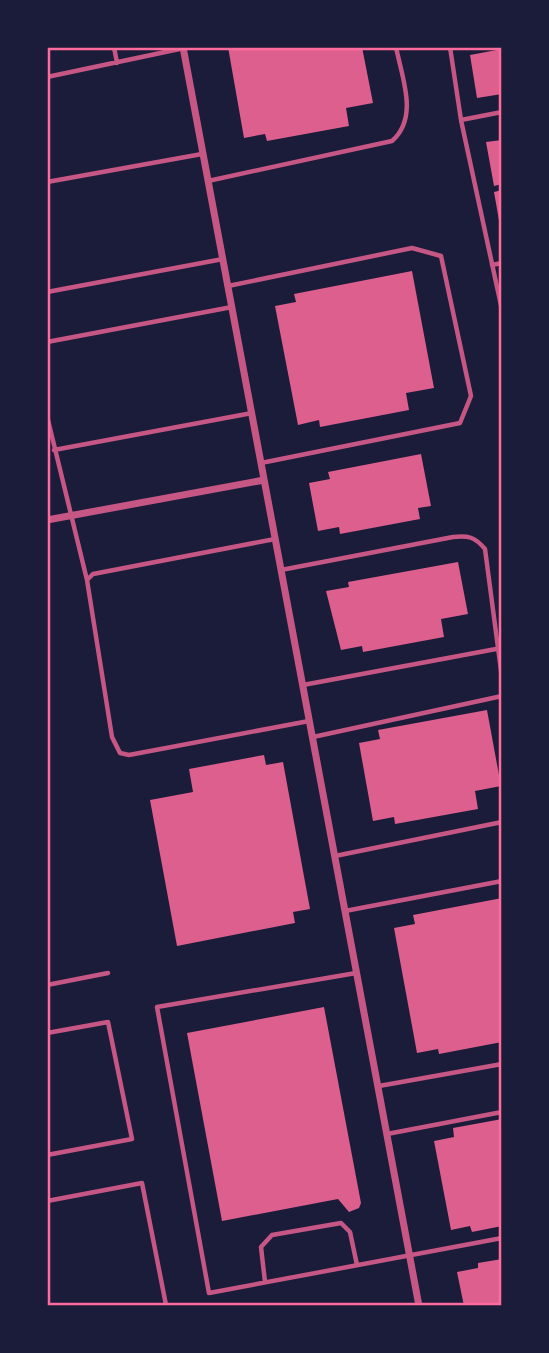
<svg xmlns="http://www.w3.org/2000/svg" width="549" height="1353" viewBox="0 0 549 1353" font-family="'Titillium Web',sans-serif">
  <style>
    .building { fill: #dd5f8e }
    .lines { fill: none; stroke-linecap: round; stroke-linejoin: round }
    .service { stroke: #c65784; stroke-width: 4.5 }
    .minor { stroke: #c65784; stroke-width: 7 }
    .neatline { fill: none; stroke: #ff6b9d; stroke-width: 2.5 }
  </style>
  <rect width="100%" height="100%" fill="#1b1b3a"/>
  <path class="building" d="M 228,47 L 362,47 L 373,103 L 346,108 L 349,126 L 267,141 L 265,134 L 244,138 Z
    M 502,49 L 502,94 L 477,98 L 470,55 Z
    M 502,140 L 502,184 L 494,186 L 486,142 Z
    M 502,190 L 502,226 L 500,226 L 494,192 Z
    M 412,271 L 434,388 L 406,393 L 409,410 L 320,427 L 319,420 L 298,425 L 275,306 L 296,302 L 294,294 Z
    M 421,454 L 431,506 L 418,508 L 420,519 L 340,534 L 339,527 L 318,531 L 309,483 L 330,479 L 328,472 Z
    M 458,562 L 468,614 L 441,619 L 444,637 L 363,652 L 362,646 L 341,650 L 326,591 L 349,587 L 348,582 Z
    M 487,710 L 501,786 L 475,791 L 478,809 L 395,824 L 394,817 L 373,821 L 359,743 L 380,739 L 378,730 Z
    M 264,755 L 266,765 L 283,762 L 310,909 L 293,912 L 295,923 L 177,946 L 150,800 L 193,792 L 189,769 Z
    M 502,898 L 502,1042 L 439,1054 L 438,1049 L 417,1053 L 394,928 L 415,924 L 413,915 Z
    M 324,1007 L 361,1203 L 359,1208 L 349,1212 L 338,1199 L 222,1221 L 187,1033 Z
    M 502,1119 L 502,1226 L 472,1232 L 470,1226 L 451,1230 L 434,1141 L 454,1137 L 453,1128 Z
    M 502,1259 L 502,1306 L 464,1306 L 457,1272 L 478,1268 L 478,1263 Z"/>
  <g class="lines">
    <path class="service" d="M 114,47 L 117,63
      M 450,47 L 461,120 L 502,112
      M 47,77 L 189,47
      M 461,120 L 502,310
      M 208,181 L 392,141 C 419,117 402,78 396,47
      M 47,182 L 202,154
      M 492,265 L 502,263
      M 228,286 L 412,248 L 441,256 L 471,396 L 460,423 L 261,463
      M 47,292 L 223,259
      M 47,342 L 232,307
      M 47,416 L 87,580
      M 54,450 L 252,413
      M 275,539 L 93,574 L 87,580 L 112,737 L 120,753 L 129,755 L 309,721
      M 281,570 L 453,537 C 468,535 475,537 485,549 L 502,678
      M 303,685 L 496,649
      M 313,737 L 502,696
      M 335,856 L 502,822
      M 345,911 L 502,881
      M 356,973 L 157,1007 L 209,1293 L 502,1238
      M 47,985 L 108,973
      M 47,1033 L 108,1022 L 132,1139 L 47,1155
      M 379,1086 L 502,1064
      M 387,1134 L 502,1112
      M 47,1201 L 142,1183 L 166,1305 L 162,1306
      M 265,1282 L 261,1247 L 272,1235 L 341,1223 L 350,1232 L 357,1265"/>
    <path class="minor" d="M 183,47 L 419,1306
      M 47,520 L 264,480"/>
  </g>
  <rect width="549" height="1353" fill="none" stroke="#1b1b3a" stroke-width="98"/>
  <rect x="49" y="49" width="451" height="1255" class="neatline"/>
</svg>
